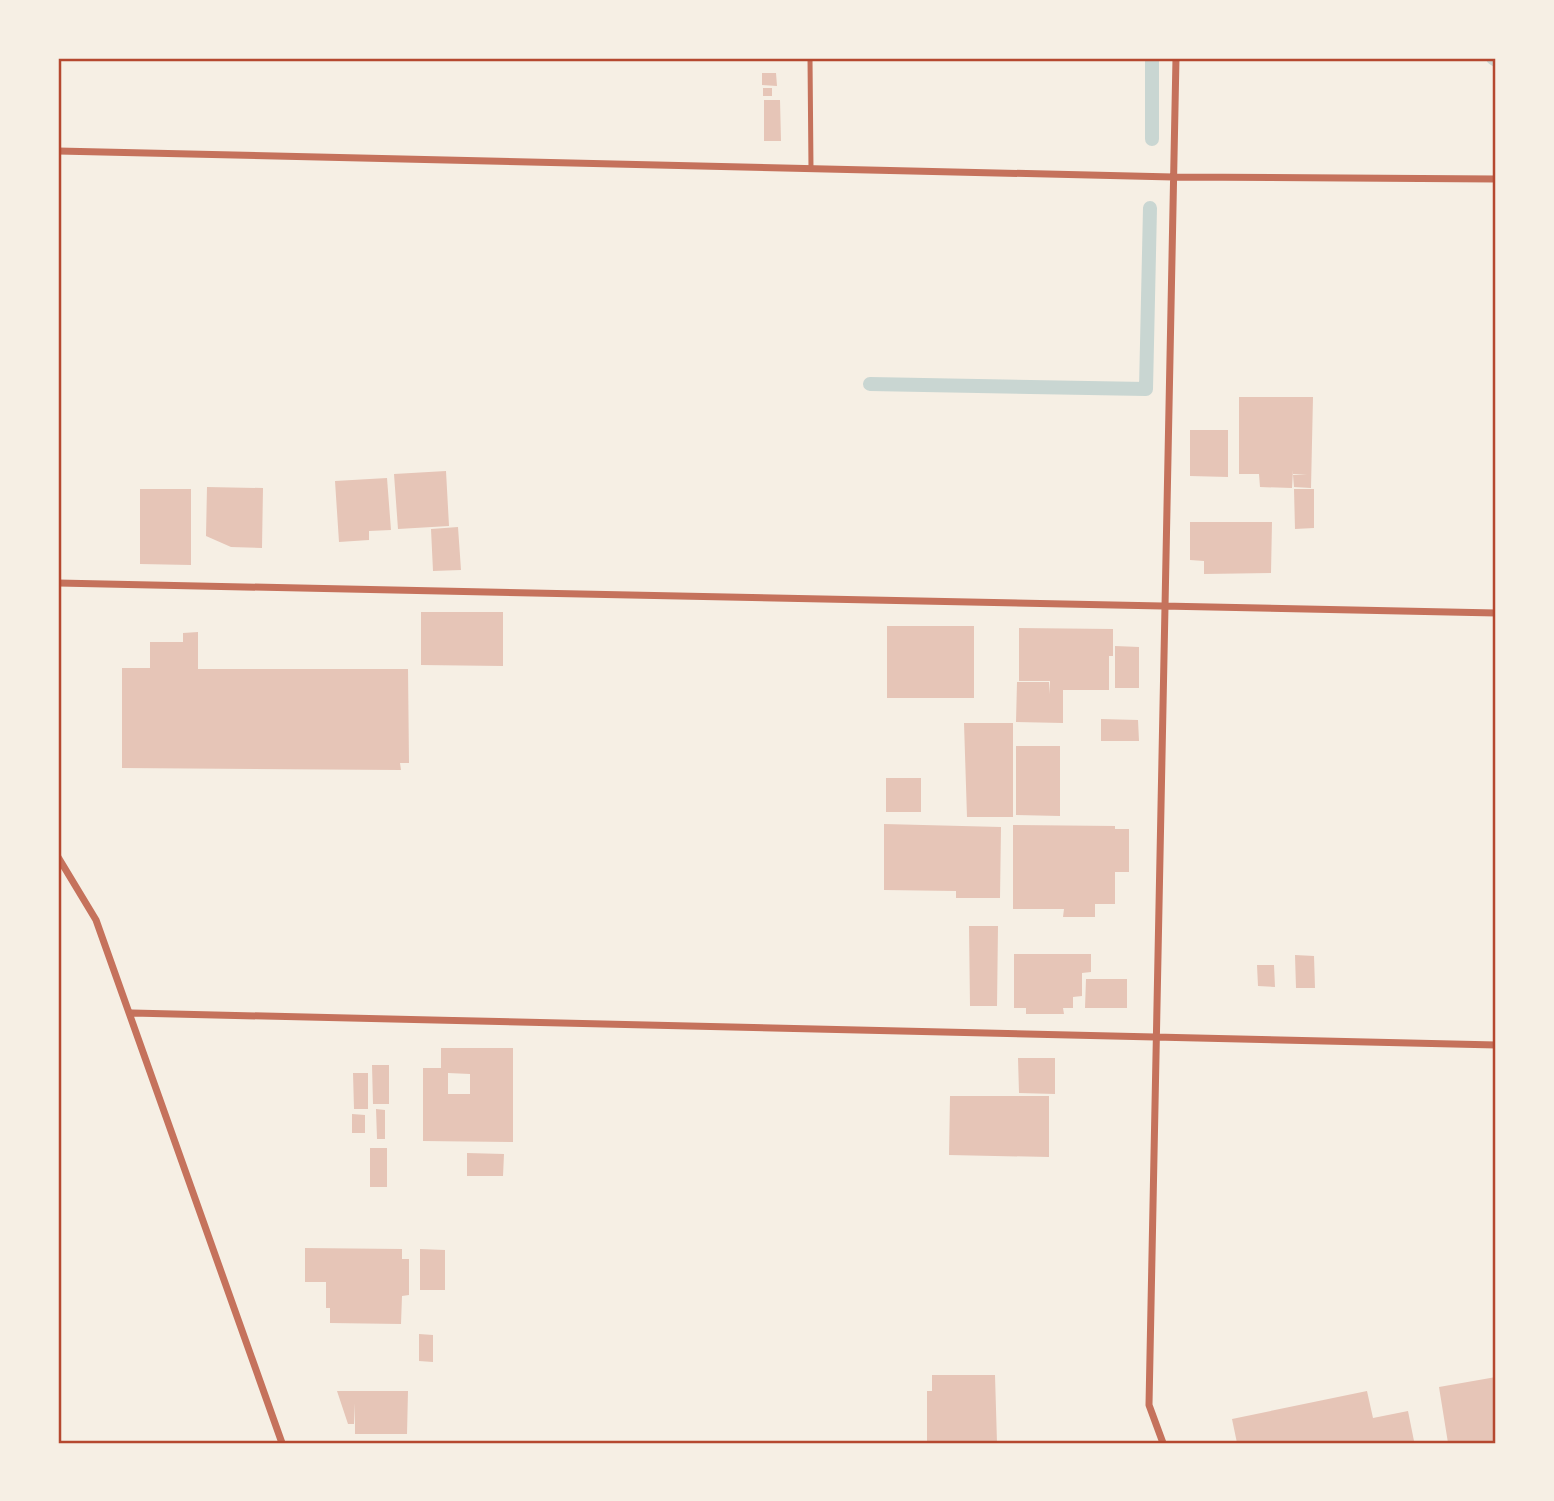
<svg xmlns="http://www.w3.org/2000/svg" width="1554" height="1501" viewBox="0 0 1554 1501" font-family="Quicksand,sans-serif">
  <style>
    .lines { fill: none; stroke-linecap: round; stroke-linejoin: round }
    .stream { stroke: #c9d6d2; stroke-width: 14 }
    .building { fill: #e6c5b7; fill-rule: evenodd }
    .service { stroke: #c5725c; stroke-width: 5 }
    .minor { stroke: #c5725c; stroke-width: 7 }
    .neatline { fill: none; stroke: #b5482f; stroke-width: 2.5 }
  </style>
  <rect width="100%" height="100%" fill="#f6efe4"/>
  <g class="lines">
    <path class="stream" d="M 1493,58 L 1496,60
      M 1152,139 L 1152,58
      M 870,384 L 1146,389 L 1150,208"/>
  </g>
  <path class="building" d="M 762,73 L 776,73 L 777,86 L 762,85 Z
    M 763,88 L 772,88 L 772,96 L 763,96 Z
    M 764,100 L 780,100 L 781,141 L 764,141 Z
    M 1239,397 L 1313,397 L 1311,488 L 1294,487 L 1293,475 L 1307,474 L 1293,474 L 1293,470 L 1292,488 L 1260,487 L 1259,474 L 1239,474 Z
    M 1190,430 L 1228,430 L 1228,477 L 1190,476 Z
    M 446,471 L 449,526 L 398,529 L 394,474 Z
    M 387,478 L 391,530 L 369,531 L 369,540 L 339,542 L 335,481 Z
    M 207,487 L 263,488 L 262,548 L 231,547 L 206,536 Z
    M 140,489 L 191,489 L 191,565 L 140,564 Z
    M 1294,489 L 1314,489 L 1314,528 L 1295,529 Z
    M 1190,522 L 1272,522 L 1271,573 L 1204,574 L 1204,561 L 1190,560 Z
    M 458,527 L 461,570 L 433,571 L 431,529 Z
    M 421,612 L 503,612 L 503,666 L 421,665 Z
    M 887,626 L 974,626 L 974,698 L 887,698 Z
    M 1019,628 L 1113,629 L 1113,656 L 1109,656 L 1109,690 L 1063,690 L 1063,723 L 1016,722 L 1017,682 L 1049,682 L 1050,694 L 1050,681 L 1019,681 Z
    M 198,632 L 198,669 L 408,669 L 409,763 L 400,763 L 401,770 L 122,768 L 122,668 L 150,668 L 150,642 L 183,642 L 183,633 Z
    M 1115,646 L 1139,647 L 1139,688 L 1115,688 Z
    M 1101,719 L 1138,720 L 1139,741 L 1101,741 Z
    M 964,723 L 1013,723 L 1013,817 L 967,817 Z
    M 1016,746 L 1060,746 L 1060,816 L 1016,815 Z
    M 886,778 L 921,778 L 921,812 L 886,812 Z
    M 884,824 L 1001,827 L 1000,898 L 956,898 L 956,891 L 884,890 Z
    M 1013,825 L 1115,826 L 1115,829 L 1129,829 L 1129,872 L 1115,872 L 1115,904 L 1095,904 L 1095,917 L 1063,917 L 1064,909 L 1013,909 Z
    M 969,926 L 998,926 L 997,1006 L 970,1006 Z
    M 1014,954 L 1091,954 L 1091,972 L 1082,973 L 1082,996 L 1073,997 L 1073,1008 L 1063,1008 L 1064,1014 L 1026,1014 L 1026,1008 L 1014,1008 Z
    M 1295,955 L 1314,956 L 1315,988 L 1296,988 Z
    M 1257,965 L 1274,965 L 1275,987 L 1258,986 Z
    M 1086,979 L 1127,979 L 1127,1008 L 1085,1008 Z
    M 441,1048 L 513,1048 L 513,1142 L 423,1141 L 423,1068 L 441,1068 ZM 448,1073 L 470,1074 L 470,1094 L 448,1094 Z
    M 1018,1058 L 1055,1058 L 1055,1094 L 1019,1093 Z
    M 372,1065 L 389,1065 L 389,1104 L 373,1104 Z
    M 353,1073 L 368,1073 L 368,1109 L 354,1109 Z
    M 950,1096 L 1049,1096 L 1049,1157 L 949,1155 Z
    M 376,1109 L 385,1110 L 385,1139 L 377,1139 Z
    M 352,1114 L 365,1115 L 365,1133 L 352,1133 Z
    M 370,1148 L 387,1148 L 387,1187 L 370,1187 Z
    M 467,1153 L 504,1154 L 503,1176 L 467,1176 Z
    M 305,1248 L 402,1249 L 402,1259 L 409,1259 L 409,1295 L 402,1296 L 401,1324 L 330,1323 L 330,1308 L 326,1308 L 326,1282 L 305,1282 Z
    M 420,1249 L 445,1250 L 445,1290 L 420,1290 Z
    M 419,1334 L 433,1335 L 433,1362 L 419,1361 Z
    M 932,1375 L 995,1375 L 997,1443 L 927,1443 L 927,1391 L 932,1391 Z
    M 1496,1377 L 1496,1443 L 1448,1443 L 1439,1387 Z
    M 337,1391 L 408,1391 L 407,1434 L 355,1434 L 355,1403 L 354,1424 L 348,1424 Z
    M 1367,1391 L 1373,1418 L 1408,1411 L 1414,1441 L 1237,1443 L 1232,1419 Z"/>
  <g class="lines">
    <path class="service" d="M 810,58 L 811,169"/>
    <path class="minor" d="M 58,151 L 1173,177 L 1496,179
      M 58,583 L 1496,613
      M 58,857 L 96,920 L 282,1443
      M 132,1013 L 1496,1045
      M 1163,1443 L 1149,1405 L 1176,58"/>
  </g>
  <rect width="1554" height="1501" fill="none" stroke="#f6efe4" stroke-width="119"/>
  <rect x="60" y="60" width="1434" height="1382" class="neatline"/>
</svg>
